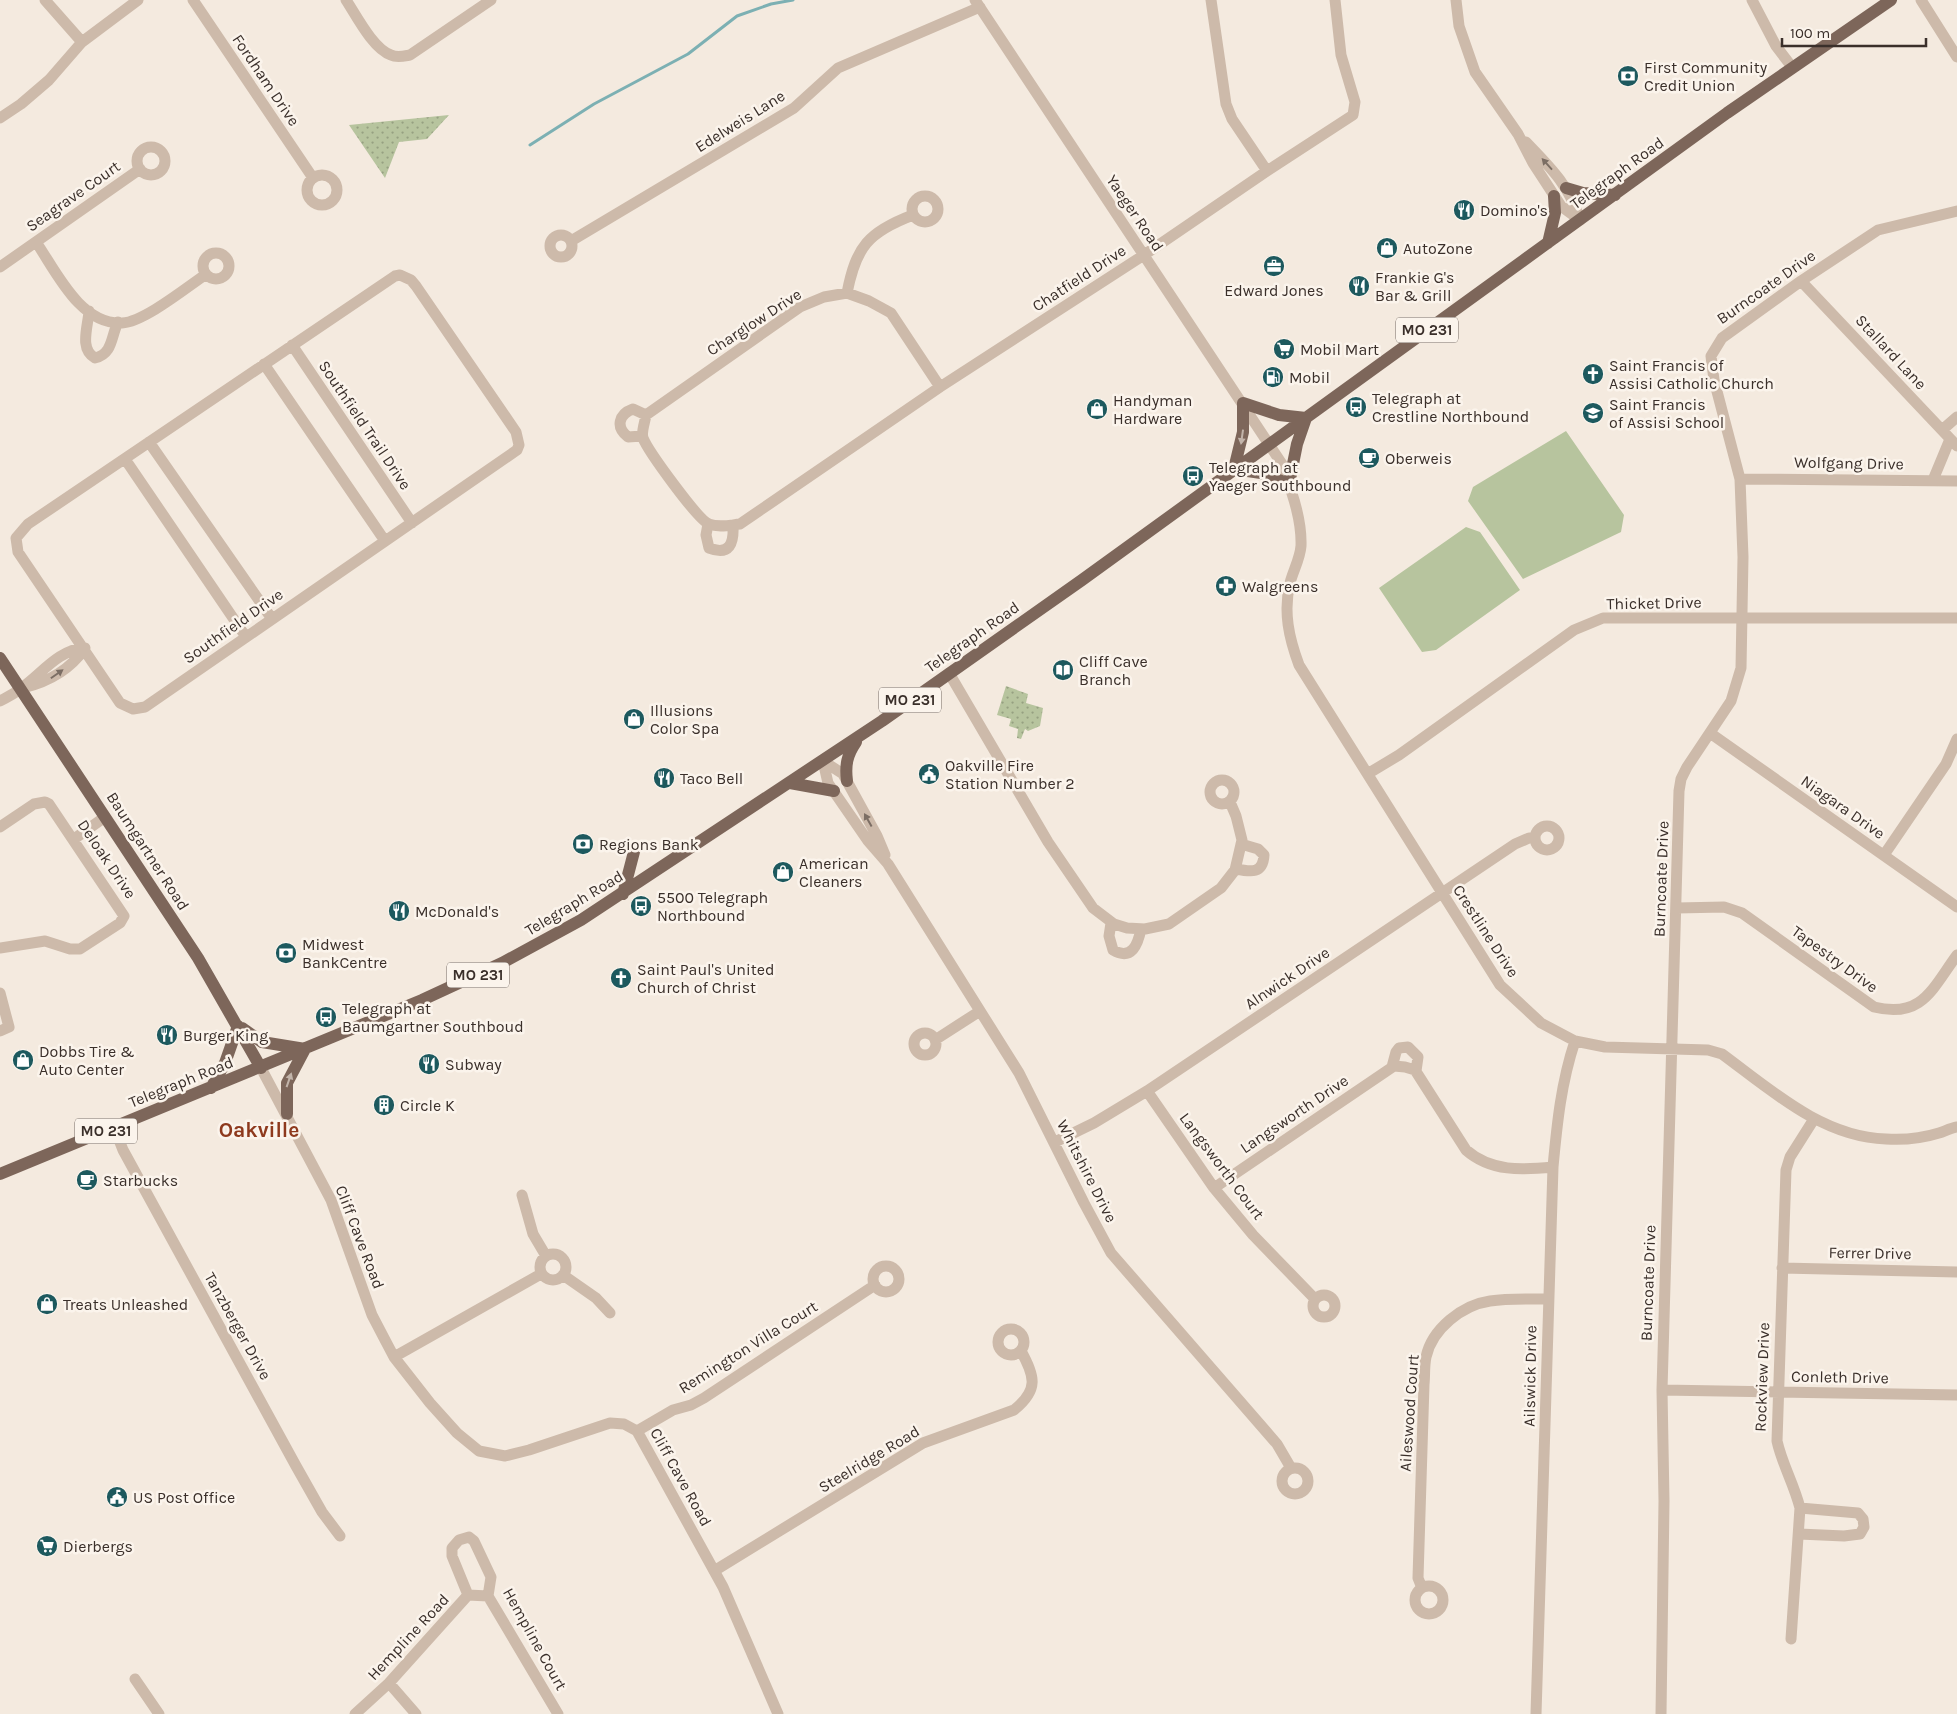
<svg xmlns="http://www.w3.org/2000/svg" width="1957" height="1714" viewBox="0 0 1957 1714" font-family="Karla,sans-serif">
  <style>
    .grass { fill: url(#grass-dots) }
    .park { fill: #b7c49e }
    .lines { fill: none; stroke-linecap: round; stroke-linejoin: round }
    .stream { stroke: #7cb0b3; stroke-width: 3 }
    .minor { stroke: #cdbaaa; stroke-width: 11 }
    .major { stroke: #7d665a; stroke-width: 12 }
    .oneway { fill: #7c6e64 }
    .oneway2 { fill: #c2b4aa }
    .labels { text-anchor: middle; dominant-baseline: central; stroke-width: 5; stroke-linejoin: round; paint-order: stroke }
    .shield { fill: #fbf4ec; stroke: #746a64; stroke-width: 1 }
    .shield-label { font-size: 15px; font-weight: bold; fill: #3a2f2a }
    .poi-label { font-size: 16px; fill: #3a2f2a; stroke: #fbf4ec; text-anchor: start }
    .street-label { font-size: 16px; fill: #3a2f2a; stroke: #fbf4ec }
    .district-label { font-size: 21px; font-weight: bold; fill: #8e3a1e; stroke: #fbf4ec }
  </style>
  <defs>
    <pattern id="grass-dots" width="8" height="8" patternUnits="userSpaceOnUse" patternTransform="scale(1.25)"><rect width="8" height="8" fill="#b7c49e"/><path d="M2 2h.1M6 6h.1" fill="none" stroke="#96a081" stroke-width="1.8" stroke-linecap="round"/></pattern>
  </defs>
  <rect width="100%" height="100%" fill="#f4eadf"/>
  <path class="grass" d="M 449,115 L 427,139 L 399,142 L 385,178 L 349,125 Z
    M 1006,686 L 1028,694 L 1026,703 L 1043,708 L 1040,726 L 1028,731 L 1025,729 L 1021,739 L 1017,738 L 1018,729 L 1009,726 L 1011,719 L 997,715 Z"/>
  <path class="park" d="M 1566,431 L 1624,515 L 1621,532 L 1523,579 L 1468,501 L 1473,487 Z
    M 1466,527 L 1480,532 L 1520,590 L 1436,650 L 1422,652 L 1379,588 Z"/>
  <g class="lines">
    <path class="stream" d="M 530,145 L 594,104 L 688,54 L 737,16 L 771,4 L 793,0"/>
    <path class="minor" d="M 45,0 L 82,42
      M 193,0 L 313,178
      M 346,0 C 356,15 373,49 391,55 C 397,58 404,56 410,55 L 491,0
      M 975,0 L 1282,464 C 1291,490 1302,518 1301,546 C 1300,559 1293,571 1290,583 C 1283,612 1289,638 1299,665 L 1500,985 L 1541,1023 L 1575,1041 L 1605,1047 L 1708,1050 L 1722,1054 C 1771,1090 1822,1137 1886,1139 C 1902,1140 1923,1138 1939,1133 C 1945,1131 1951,1128 1957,1127
      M 1211,0 L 1226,104 L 1232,119 L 1267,171
      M 1456,0 L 1459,26 L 1475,72 L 1518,134 L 1533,163 L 1561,206 L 1580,220
      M 1752,0 L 1776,46 L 1792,67
      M 1921,0 L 1957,57
      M 0,118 L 21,104 L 49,80 L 82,42 L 138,0
      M 1526,142 C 1551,168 1569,185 1580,220
      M137 161a14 14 0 1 1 28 0a14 14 0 1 1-28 0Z
      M307 190a15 15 0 1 1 30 0a15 15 0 1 1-30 0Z
      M912 209a13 13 0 1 1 26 0a13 13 0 1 1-26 0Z
      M550 246a11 11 0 1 1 22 0a11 11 0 1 1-22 0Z
      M 571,241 L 794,108 L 838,68 L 980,7
      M 36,242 C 56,271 80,325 122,323 C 144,322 187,287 205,275
      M203 266a13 13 0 1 1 26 0a13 13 0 1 1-26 0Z
      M 0,267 L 140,169
      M 400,275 L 411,280 L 416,286 L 516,432 L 519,445 L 517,450 L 145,707 L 133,709 L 120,703 L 18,552 L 16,538 L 28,524 L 395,276 Z
      M 1801,281 L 1957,446
      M 847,293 C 856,247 868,232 913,215
      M 89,311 C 88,327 79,349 95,358 C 113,354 111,336 118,322
      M 292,345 L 412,523
      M 264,364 L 385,541
      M 940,387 L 891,313 L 869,301 L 847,293 L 824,297 L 800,307 L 646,415 C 645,422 641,432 643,438 C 648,451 698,520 709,524 C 719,528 730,525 740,524 L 940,387 L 1144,255 L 1267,171 L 1353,115 L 1355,102 L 1341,55 L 1335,0
      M 1942,430 L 1957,417
      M 642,436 L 628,437 C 615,427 619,414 633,409 L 646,415
      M 149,442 L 272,619
      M 125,459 L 246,637
      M 1740,479 L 1957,481
      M 1933,480 L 1950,439
      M 708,524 L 706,535 L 709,548 C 730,556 734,543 733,525
      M 949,673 L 1048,842 L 1093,908 L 1114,924 L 1127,928 L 1145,929 L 1169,924 L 1221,888 L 1235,870 L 1242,840 L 1236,816 L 1230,802
      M 23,688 C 48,682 70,670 85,648
      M 0,701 C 7,697 14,694 20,689 C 42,674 57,650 85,648
      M 1710,733 L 1957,907
      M 823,761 L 828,783 L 868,841 L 888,864 L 1019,1073 L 1084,1203 L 1111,1253 L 1277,1444 L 1291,1468
      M 823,761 L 843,774 L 877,836 L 885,855
      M 1369,773 L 1399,755 L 1574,630 L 1603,618 L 1957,618
      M1210 792a12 12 0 1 1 24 0a12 12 0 1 1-24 0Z
      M1535 838a12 12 0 1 1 24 0a12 12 0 1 1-24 0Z
      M 0,827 L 34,804 L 45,802 L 49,804 L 124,916 L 120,923 L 80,949 L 70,949 L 45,941 L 0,948
      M 74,839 L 105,817
      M 1884,855 L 1946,764 L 1957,739
      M 1236,869 C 1251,872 1263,874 1264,855 L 1258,849 L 1241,844
      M 1677,908 L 1724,907 L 1742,913 L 1874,1007 C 1922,1019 1932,989 1957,955
      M 1111,923 L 1109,936 L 1113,950 C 1132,961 1138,944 1141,929
      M 0,993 L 9,1027 L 0,1031
      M914 1044a11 11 0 1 1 22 0a11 11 0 1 1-22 0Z
      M 935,1040 L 980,1011
      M 1392,1067 L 1396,1052 L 1399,1048 L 1408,1047 L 1418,1057 L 1416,1071
      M 261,1068 L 331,1200 L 372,1315 L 384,1338 L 394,1357 L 430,1403 L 457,1433 L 479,1451 L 505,1456 L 529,1450 L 610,1423 L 624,1424 L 637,1431 L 723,1587 L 778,1714
      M 1147,1091 L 1214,1188 L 1253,1235 L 1315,1299
      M 114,1127 L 123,1150 L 296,1466 L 322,1512 L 340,1536
      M 1055,1142 L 1094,1123 L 1147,1091 L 1515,844 L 1529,838 L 1534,838
      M 1214,1188 L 1394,1066 L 1405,1067 L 1415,1070 L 1466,1150 C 1491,1172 1522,1170 1553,1167
      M 522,1195 L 533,1234 L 546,1256
      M540 1267a13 13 0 1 1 26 0a13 13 0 1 1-26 0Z
      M873 1279a13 13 0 1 1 26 0a13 13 0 1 1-26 0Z
      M 1782,1268 L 1957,1272
      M 563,1275 L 596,1298 L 610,1313
      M1313 1306a11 11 0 1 1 22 0a11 11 0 1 1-22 0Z
      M998 1342a13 13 0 1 1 26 0a13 13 0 1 1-26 0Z
      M 394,1357 L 541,1274
      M 1662,1390 L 1957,1395
      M 637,1431 L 673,1410 L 691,1405 L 704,1398 L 875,1285
      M1282 1481a13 13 0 1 1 26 0a13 13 0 1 1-26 0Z
      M 1799,1534 L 1844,1536 L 1860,1534 L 1864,1527 L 1863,1519 L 1858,1513 L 1800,1508
      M 714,1571 L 923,1443 L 1014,1410 C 1039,1390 1035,1376 1021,1351
      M1415 1600a14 14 0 1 1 28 0a14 14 0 1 1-28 0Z
      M 1422,1588 L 1418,1578 L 1424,1384 C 1425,1376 1424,1366 1426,1357 C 1432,1329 1462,1305 1490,1301 C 1509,1298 1529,1299 1548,1299
      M 468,1595 L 452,1556 L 452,1548 L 459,1540 L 469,1537 L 474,1541 L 491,1577 L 488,1596 L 558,1714
      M 1791,1639 L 1800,1508 C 1794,1484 1782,1464 1777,1441 L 1786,1170 L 1790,1157 L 1814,1119
      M 135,1679 L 159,1714
      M 389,1683 L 416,1714
      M 355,1714 L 389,1683 L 468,1595 L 488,1596
      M 1536,1714 L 1553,1167 C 1557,1124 1561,1083 1575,1041
      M 1661,1714 L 1664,1501 L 1662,1390 L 1679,791 L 1681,779 L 1687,767 L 1731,701 L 1741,668 L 1743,557 L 1740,479 L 1714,380 L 1711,356 L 1722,338 L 1801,281 L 1878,230 L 1957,211"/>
    <path class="major" d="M 1566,188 L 1583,193 L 1615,195
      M 1548,243 L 1555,213 L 1554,196
      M 1234,469 L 1243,432 L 1243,403 L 1279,415 L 1306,418
      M 1234,469 L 1261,473 L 1289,484 L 1297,444 L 1306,418
      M 0,658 L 198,958 L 261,1068
      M 847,781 C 845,765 847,755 856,742
      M 790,783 L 834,791
      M 623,894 L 635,848
      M 242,1028 L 262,1042 L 305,1049
      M 211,1088 L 225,1063 L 238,1026
      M 287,1114 L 287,1083 L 305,1049
      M 0,1174 L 422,1000 L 502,963 L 581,920 L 882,721 L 1082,580 L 1727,113 L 1891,0"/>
  </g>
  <defs><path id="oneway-solid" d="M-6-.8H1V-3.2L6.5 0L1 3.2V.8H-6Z" transform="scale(1.25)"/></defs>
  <g class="oneway">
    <use href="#oneway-solid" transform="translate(1547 164) rotate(-132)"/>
    <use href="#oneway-solid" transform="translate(57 674) rotate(-35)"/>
    <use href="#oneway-solid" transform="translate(868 820) rotate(-119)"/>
  </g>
  <g class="oneway2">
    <use href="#oneway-solid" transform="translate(1242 437) rotate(98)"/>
    <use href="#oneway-solid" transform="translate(289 1080) rotate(-71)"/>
  </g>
  <defs>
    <g id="bank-disc" transform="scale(1.125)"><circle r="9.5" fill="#1d595e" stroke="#fbf4ec"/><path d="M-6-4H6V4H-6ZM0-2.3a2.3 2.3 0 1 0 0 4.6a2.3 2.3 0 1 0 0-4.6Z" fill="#fff"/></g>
    <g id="restaurant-disc" transform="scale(1.125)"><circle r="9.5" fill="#1d595e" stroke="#fbf4ec"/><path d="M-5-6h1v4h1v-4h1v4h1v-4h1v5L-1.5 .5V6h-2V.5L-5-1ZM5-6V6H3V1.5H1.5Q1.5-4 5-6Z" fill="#fff"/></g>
    <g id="shop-disc" transform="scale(1.125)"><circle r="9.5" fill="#1d595e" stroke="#fbf4ec"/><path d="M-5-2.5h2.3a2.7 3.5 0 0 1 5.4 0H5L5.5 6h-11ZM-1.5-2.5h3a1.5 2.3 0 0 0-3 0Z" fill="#fff"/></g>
    <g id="office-disc" transform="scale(1.125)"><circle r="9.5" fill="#1d595e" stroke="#fbf4ec"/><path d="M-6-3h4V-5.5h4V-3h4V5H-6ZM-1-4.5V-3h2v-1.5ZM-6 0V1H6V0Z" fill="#fff"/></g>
    <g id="supermarket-disc" transform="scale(1.125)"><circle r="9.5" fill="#1d595e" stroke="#fbf4ec"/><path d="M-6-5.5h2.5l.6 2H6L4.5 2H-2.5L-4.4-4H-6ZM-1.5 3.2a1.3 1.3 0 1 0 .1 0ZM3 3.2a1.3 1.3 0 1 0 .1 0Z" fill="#fff"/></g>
    <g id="church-disc" transform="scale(1.125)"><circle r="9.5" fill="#1d595e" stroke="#fbf4ec"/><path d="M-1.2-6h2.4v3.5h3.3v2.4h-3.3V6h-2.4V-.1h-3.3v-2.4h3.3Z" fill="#fff"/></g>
    <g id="fuel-disc" transform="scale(1.125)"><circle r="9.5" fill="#1d595e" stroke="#fbf4ec"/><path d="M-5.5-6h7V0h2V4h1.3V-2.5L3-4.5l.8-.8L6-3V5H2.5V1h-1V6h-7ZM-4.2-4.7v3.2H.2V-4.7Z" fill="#fff"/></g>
    <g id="bus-disc" transform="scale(1.125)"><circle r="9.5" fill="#1d595e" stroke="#fbf4ec"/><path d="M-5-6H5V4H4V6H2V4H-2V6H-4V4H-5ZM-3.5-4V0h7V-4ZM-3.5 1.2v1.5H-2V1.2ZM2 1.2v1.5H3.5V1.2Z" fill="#fff"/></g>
    <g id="school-disc" transform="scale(1.125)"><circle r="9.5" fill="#1d595e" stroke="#fbf4ec"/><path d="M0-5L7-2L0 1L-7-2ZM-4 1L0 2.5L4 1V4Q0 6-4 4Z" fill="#fff"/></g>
    <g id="cafe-disc" transform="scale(1.125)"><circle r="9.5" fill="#1d595e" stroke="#fbf4ec"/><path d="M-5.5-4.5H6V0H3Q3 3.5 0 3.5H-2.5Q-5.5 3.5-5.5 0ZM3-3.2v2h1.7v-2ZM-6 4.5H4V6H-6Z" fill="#fff"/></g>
    <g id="pharmacy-disc" transform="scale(1.125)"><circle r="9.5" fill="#1d595e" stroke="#fbf4ec"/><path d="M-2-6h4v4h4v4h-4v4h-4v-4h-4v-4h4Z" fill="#fff"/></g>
    <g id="library-disc" transform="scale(1.125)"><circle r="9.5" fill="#1d595e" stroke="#fbf4ec"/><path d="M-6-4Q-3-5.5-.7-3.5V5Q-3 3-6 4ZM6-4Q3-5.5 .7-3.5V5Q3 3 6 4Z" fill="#fff"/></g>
    <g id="civic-disc" transform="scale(1.125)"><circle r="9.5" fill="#1d595e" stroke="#fbf4ec"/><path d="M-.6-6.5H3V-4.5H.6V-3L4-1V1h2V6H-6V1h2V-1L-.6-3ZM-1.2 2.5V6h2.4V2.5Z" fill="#fff"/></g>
    <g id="building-disc" transform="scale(1.125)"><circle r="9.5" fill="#1d595e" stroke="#fbf4ec"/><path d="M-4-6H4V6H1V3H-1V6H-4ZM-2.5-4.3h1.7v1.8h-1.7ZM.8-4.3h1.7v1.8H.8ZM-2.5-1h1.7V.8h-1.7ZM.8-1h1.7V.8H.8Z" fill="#fff"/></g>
  </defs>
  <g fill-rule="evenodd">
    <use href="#bank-disc" x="1628" y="76"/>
    <use href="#restaurant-disc" x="1464" y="210"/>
    <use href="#shop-disc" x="1387" y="248"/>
    <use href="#office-disc" x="1274" y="266"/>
    <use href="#restaurant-disc" x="1359" y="286"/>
    <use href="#supermarket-disc" x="1284" y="349"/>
    <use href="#church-disc" x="1593" y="374"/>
    <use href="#fuel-disc" x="1273" y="377"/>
    <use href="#bus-disc" x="1356" y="407"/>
    <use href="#shop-disc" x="1097" y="409"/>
    <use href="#school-disc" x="1593" y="413"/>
    <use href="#cafe-disc" x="1369" y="458"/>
    <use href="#bus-disc" x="1193" y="476"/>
    <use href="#pharmacy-disc" x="1226" y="586"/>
    <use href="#library-disc" x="1063" y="670"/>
    <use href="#shop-disc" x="634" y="719"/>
    <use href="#civic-disc" x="929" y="774"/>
    <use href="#restaurant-disc" x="664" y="778"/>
    <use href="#bank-disc" x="583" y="844"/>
    <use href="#shop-disc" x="783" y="872"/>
    <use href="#bus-disc" x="641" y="906"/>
    <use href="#restaurant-disc" x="399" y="911"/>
    <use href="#bank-disc" x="286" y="953"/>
    <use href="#church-disc" x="621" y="978"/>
    <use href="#bus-disc" x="326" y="1017"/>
    <use href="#restaurant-disc" x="167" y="1035"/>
    <use href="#shop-disc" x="23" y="1060"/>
    <use href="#restaurant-disc" x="429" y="1064"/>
    <use href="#building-disc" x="384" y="1105"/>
    <use href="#cafe-disc" x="87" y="1180"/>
    <use href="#shop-disc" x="47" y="1304"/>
    <use href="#civic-disc" x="117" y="1497"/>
    <use href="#supermarket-disc" x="47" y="1546"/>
  </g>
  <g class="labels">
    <g class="shield">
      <rect x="1396" y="317.5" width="62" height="25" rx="4"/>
      <rect x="879" y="687.5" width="62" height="25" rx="4"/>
      <rect x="447" y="962.5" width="62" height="25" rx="4"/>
      <rect x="75" y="1118.5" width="62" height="25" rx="4"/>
    </g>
    <g class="shield-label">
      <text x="1427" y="330">MO 231</text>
      <text x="910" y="700">MO 231</text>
      <text x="478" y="975">MO 231</text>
      <text x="106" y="1131">MO 231</text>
    </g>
    <g class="poi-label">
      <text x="1644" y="67">First Community<tspan x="1644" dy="18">Credit Union</tspan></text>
      <text x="1480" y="210">Domino's</text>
      <text x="1403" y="248">AutoZone</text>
      <text x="1375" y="277">Frankie G's<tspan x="1375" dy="18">Bar &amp; Grill</tspan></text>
      <text x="1274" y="290" text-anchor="middle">Edward Jones</text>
      <text x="1300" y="349">Mobil Mart</text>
      <text x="1609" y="365">Saint Francis of<tspan x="1609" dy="18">Assisi Catholic Church</tspan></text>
      <text x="1289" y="377">Mobil</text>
      <text x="1372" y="398">Telegraph at<tspan x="1372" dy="18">Crestline Northbound</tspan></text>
      <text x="1113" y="400">Handyman<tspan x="1113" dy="18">Hardware</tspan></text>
      <text x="1609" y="404">Saint Francis<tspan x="1609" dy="18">of Assisi School</tspan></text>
      <text x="1385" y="458">Oberweis</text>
      <text x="1209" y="467">Telegraph at<tspan x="1209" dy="18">Yaeger Southbound</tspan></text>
      <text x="1242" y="586">Walgreens</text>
      <text x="1079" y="661">Cliff Cave<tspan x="1079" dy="18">Branch</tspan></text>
      <text x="650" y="710">Illusions<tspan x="650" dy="18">Color Spa</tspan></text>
      <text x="945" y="765">Oakville Fire<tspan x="945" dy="18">Station Number 2</tspan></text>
      <text x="680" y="778">Taco Bell</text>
      <text x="599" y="844">Regions Bank</text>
      <text x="799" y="863">American<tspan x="799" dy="18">Cleaners</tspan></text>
      <text x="657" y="897">5500 Telegraph<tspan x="657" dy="18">Northbound</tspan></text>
      <text x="415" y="911">McDonald's</text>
      <text x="302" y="944">Midwest<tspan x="302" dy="18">BankCentre</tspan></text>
      <text x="637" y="969">Saint Paul's United<tspan x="637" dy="18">Church of Christ</tspan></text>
      <text x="342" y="1008">Telegraph at<tspan x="342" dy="18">Baumgartner Southboud</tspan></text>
      <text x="183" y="1035">Burger King</text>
      <text x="39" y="1051">Dobbs Tire &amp;<tspan x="39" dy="18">Auto Center</tspan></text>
      <text x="445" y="1064">Subway</text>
      <text x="400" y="1105">Circle K</text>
      <text x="103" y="1180">Starbucks</text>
      <text x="63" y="1304">Treats Unleashed</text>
      <text x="133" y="1497">US Post Office</text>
      <text x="63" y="1546">Dierbergs</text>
    </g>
    <g class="street-label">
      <text transform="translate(266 80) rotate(56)">Fordham Drive</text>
      <text transform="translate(740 121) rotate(-32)">Edelweis Lane</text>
      <text transform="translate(1617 173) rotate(-36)">Telegraph Road</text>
      <text transform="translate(73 196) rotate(-35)">Seagrave Court</text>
      <text transform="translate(1135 213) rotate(56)">Yaeger Road</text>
      <text transform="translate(1079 278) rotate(-33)">Chatfield Drive</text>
      <text transform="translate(1766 287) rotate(-35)">Burncoate Drive</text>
      <text transform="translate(754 322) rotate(-33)">Charglow Drive</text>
      <text transform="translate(1891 352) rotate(47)">Stallard Lane</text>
      <text transform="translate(365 425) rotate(56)">Southfield Trail Drive</text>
      <text transform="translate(1849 463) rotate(1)">Wolfgang Drive</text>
      <text transform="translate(1654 603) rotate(-1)">Thicket Drive</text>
      <text transform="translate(233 626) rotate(-35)">Southfield Drive</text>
      <text transform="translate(972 637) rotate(-35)">Telegraph Road</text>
      <text transform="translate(1843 807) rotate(35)">Niagara Drive</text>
      <text transform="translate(148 851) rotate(57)">Baumgartner Road</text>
      <text transform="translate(107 859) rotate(56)">Deloak Drive</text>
      <text transform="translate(1661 879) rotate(-88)">Burncoate Drive</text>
      <text transform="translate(574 903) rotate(-31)">Telegraph Road</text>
      <text transform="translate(1486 931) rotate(57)">Crestline Drive</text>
      <text transform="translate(1835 959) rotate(36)">Tapestry Drive</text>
      <text transform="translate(1287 978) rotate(-34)">Alnwick Drive</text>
      <text transform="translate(181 1082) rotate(-22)">Telegraph Road</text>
      <text transform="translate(1294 1114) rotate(-34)">Langsworth Drive</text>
      <text transform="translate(1222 1166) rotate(53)">Langsworth Court</text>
      <text transform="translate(1087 1171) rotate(63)">Whitshire Drive</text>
      <text transform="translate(360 1237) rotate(69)">Cliff Cave Road</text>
      <text transform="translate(1870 1253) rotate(1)">Ferrer Drive</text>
      <text transform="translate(1648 1283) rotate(-88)">Burncoate Drive</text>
      <text transform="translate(238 1326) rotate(61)">Tanzberger Drive</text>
      <text transform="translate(748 1347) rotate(-32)">Remington Villa Court</text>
      <text transform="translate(1530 1376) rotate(-89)">Ailswick Drive</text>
      <text transform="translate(1762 1377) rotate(-88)">Rockview Drive</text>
      <text transform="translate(1840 1377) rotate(1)">Conleth Drive</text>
      <text transform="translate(1409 1413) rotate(-86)">Aileswood Court</text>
      <text transform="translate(869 1459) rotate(-31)">Steelridge Road</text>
      <text transform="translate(681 1477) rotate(61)">Cliff Cave Road</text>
      <text transform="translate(408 1637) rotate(-47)">Hempline Road</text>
      <text transform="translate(535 1639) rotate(61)">Hempline Court</text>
    </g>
    <g class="district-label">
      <text x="259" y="1130">Oakville</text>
    </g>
  </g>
  <path d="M1782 38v8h144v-8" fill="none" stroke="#3a2f2a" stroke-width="2.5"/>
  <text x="1790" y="38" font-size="15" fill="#3a2f2a" stroke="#fbf4ec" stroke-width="4" paint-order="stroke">100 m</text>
</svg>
